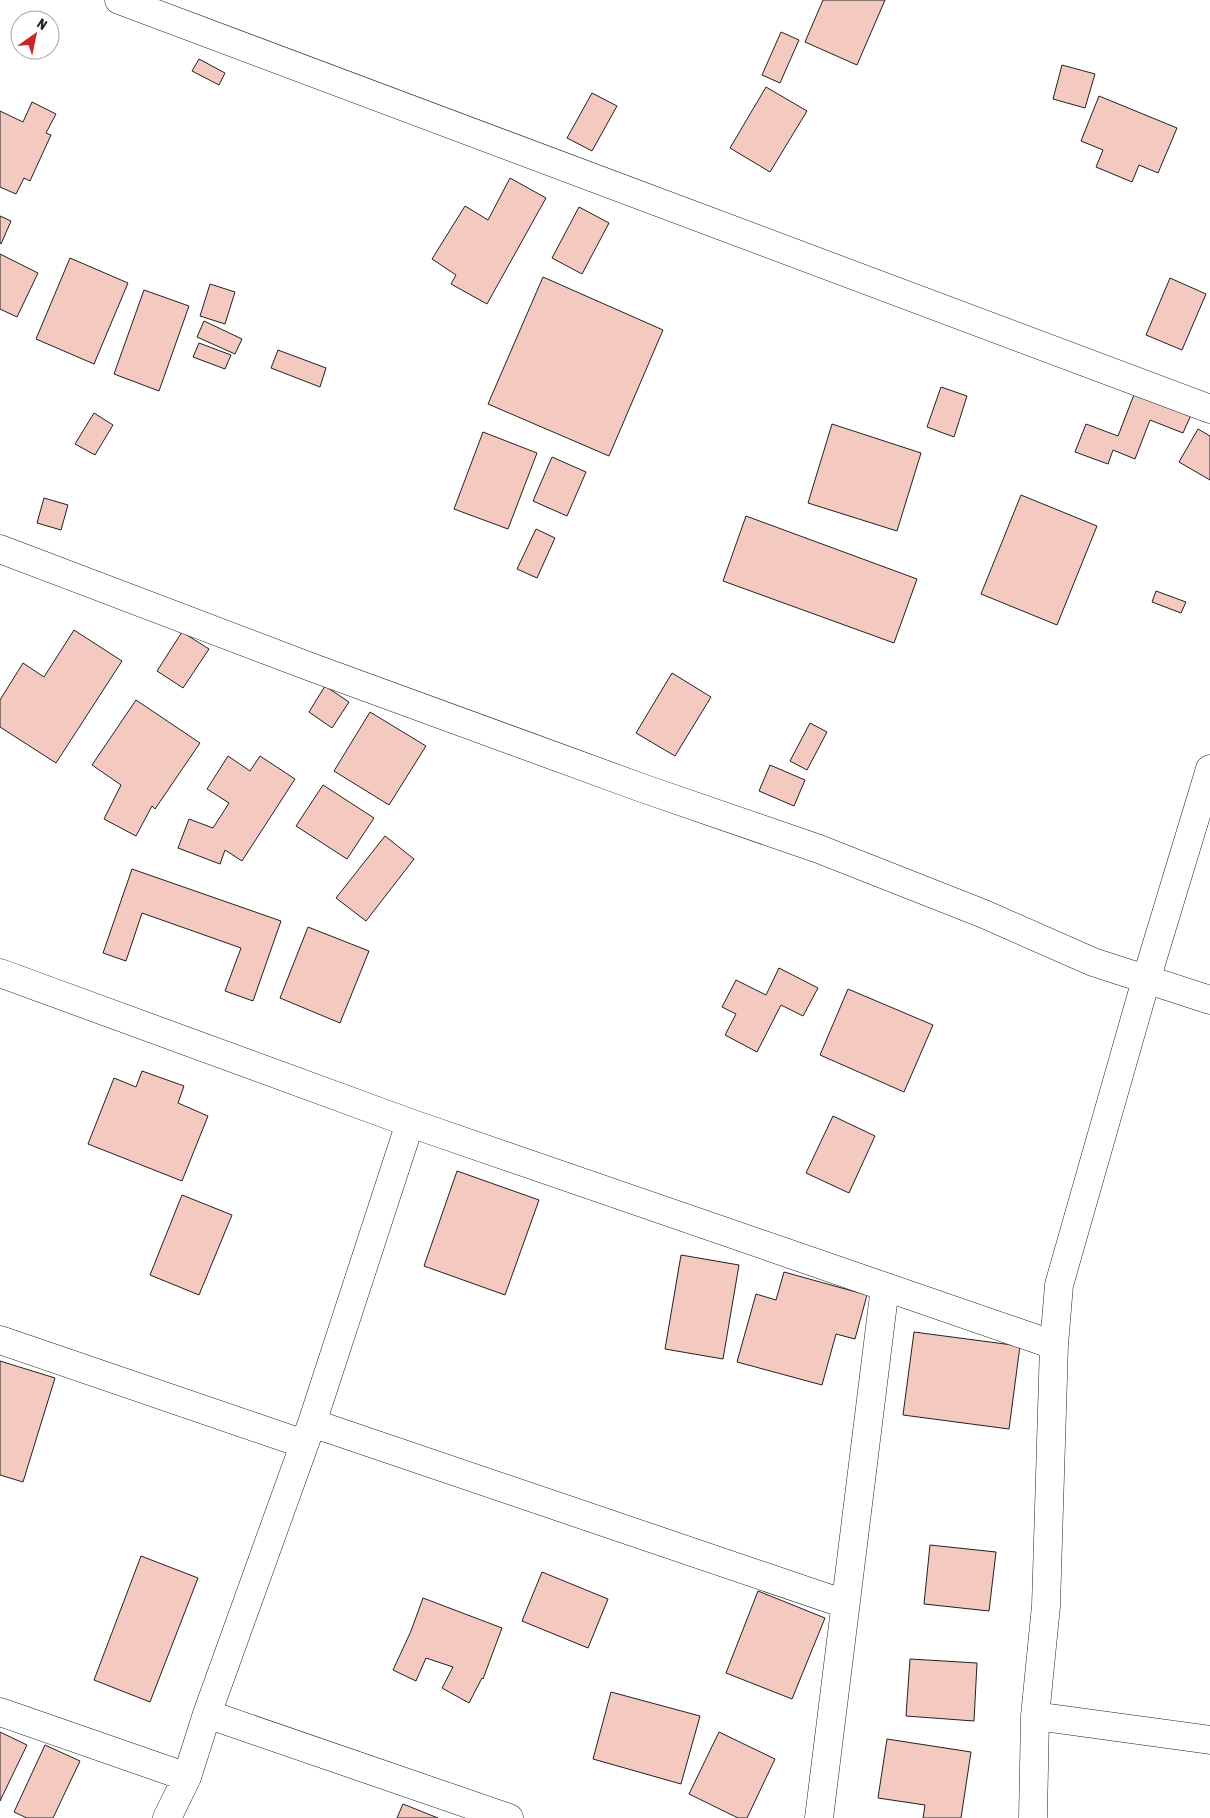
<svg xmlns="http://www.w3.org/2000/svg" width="1210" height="1818" viewBox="0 0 1210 1818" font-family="'Asap Condensed',sans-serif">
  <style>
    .building { fill: #f3c9c0; stroke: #222 }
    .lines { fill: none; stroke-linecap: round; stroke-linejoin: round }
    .minor-casing { stroke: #222; stroke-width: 29 }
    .minor { stroke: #fff; stroke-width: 28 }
  </style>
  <rect width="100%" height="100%" fill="#fff"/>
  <path class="building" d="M 823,0 L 885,0 L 857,65 L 805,42 Z
    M 781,32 L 799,40 L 780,83 L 762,75 Z
    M 199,59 L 225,73 L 219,85 L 192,71 Z
    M 1062,65 L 1095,74 L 1085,108 L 1053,99 Z
    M 766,87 L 807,111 L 770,172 L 730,148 Z
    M 592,93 L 617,106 L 592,151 L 567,138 Z
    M 1099,96 L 1177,128 L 1158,173 L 1139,165 L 1132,182 L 1096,167 L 1103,150 L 1081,141 Z
    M 32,102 L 56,114 L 46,133 L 51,135 L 30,181 L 24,178 L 16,194 L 0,187 L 0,111 L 23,122 Z
    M 510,178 L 546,198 L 487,304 L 451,284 L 456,275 L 432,259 L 465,206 L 488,220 Z
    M 579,207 L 609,223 L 582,274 L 552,258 Z
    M 0,216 L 11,221 L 1,244 L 0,243 Z
    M 0,254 L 38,273 L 17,317 L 0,309 Z
    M 70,258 L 128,283 L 94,364 L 36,339 Z
    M 543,277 L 663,330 L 609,456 L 488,404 Z
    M 1170,278 L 1206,294 L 1182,350 L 1146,335 Z
    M 210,284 L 235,292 L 225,324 L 200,316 Z
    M 144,290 L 189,306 L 159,391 L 114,374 Z
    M 204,321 L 242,339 L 235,354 L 197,337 Z
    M 199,343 L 231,355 L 225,369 L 193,357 Z
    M 278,350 L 326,368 L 320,387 L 271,368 Z
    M 941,387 L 967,396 L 954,437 L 927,427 Z
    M 1135,392 L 1191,415 L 1183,433 L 1150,420 L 1135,459 L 1113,450 L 1108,464 L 1075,452 L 1086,424 L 1118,436 Z
    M 94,413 L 113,425 L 95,455 L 75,444 Z
    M 832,424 L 921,453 L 897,531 L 808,503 Z
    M 1198,429 L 1210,436 L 1210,480 L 1179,462 Z
    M 483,432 L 537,453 L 508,529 L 454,509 Z
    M 552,457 L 586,472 L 567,516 L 533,501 Z
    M 1021,495 L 1097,526 L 1057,625 L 981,594 Z
    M 44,498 L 68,505 L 61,530 L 37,523 Z
    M 746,516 L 917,579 L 894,643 L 723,581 Z
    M 536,529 L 555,538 L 537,578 L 517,569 Z
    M 1156,591 L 1186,602 L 1181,613 L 1152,602 Z
    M 74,630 L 122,661 L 56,763 L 0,727 L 0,700 L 23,663 L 44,677 Z
    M 182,632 L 209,649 L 183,688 L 157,671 Z
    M 672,673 L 711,697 L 675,756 L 636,733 Z
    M 325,686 L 349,702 L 332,728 L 309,712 Z
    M 136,700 L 200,743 L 155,809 L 152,806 L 136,836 L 104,819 L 121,785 L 92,765 Z
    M 370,712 L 426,746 L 389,805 L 334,771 Z
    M 810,723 L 827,732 L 807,770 L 790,761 Z
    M 228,756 L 250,771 L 260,756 L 295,779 L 242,861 L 225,850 L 220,864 L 178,848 L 189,819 L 213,828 L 229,803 L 207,789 Z
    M 770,765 L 805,780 L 794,806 L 759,791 Z
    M 323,785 L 374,818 L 347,859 L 296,826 Z
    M 385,836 L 414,859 L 366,921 L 336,898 Z
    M 132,869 L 281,921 L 253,1001 L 225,991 L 241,948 L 142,913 L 126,961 L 103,953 Z
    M 308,927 L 369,951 L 340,1023 L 280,998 Z
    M 779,968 L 818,988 L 803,1016 L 781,1005 L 757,1052 L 725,1035 L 736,1014 L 722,1007 L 736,980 L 766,995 Z
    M 848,989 L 933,1025 L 904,1092 L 820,1055 Z
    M 142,1071 L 184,1086 L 178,1103 L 208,1116 L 182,1181 L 88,1144 L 114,1078 L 136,1087 Z
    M 833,1116 L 875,1136 L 849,1193 L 806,1173 Z
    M 457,1171 L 539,1200 L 505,1295 L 424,1266 Z
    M 182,1195 L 232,1215 L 199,1295 L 150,1275 Z
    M 681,1255 L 739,1265 L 723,1359 L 665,1349 Z
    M 784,1272 L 867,1295 L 855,1339 L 836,1334 L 822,1385 L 737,1362 L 756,1294 L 776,1300 Z
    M 914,1332 L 1020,1346 L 1009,1429 L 903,1415 Z
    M 0,1361 L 55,1378 L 23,1482 L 0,1475 Z
    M 930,1545 L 996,1552 L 989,1611 L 924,1604 Z
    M 141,1556 L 198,1578 L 150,1702 L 94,1680 Z
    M 542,1572 L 608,1599 L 588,1648 L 522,1621 Z
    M 758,1591 L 825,1618 L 792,1699 L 726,1673 Z
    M 423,1598 L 502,1628 L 483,1679 L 482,1678 L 469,1703 L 442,1688 L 453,1667 L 426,1658 L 416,1681 L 393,1670 L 411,1631 Z
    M 910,1659 L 977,1663 L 974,1721 L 906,1716 Z
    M 611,1692 L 700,1716 L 681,1784 L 593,1759 Z
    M 0,1732 L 27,1745 L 0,1801 Z
    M 719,1732 L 775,1759 L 747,1818 L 738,1818 L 689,1794 Z
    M 887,1739 L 971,1752 L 961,1818 L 923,1818 L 925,1805 L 878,1798 Z
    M 45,1745 L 80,1761 L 53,1818 L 27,1818 L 14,1812 Z
    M 403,1804 L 438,1818 L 397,1818 Z"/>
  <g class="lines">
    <g class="minor-casing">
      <path id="minor" d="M 119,0 L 1210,409
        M 0,549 L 308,666 L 642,788 L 819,849 L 984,914 L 1093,962 L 1210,1000
        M 0,973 L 410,1123 L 1054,1345
        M 0,1340 L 304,1444
        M 312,1423 L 845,1604
        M 0,1712 L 187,1777
        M 207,1714 L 509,1818
        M 1035,1716 L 1210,1740
        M 167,1818 L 187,1777 L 207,1714 L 312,1423 L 410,1123
        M 819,1818 L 885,1287
        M 1033,1818 L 1035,1716 L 1046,1606 L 1054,1345 L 1059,1285 L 1146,980 L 1210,769"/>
    </g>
    <use href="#minor" class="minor"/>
  </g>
  <g transform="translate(35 35) rotate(33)"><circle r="24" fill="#ffffff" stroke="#a7a7a7"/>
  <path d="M0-4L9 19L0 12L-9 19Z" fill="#c62828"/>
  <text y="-8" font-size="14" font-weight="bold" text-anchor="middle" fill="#222222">N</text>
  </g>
</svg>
